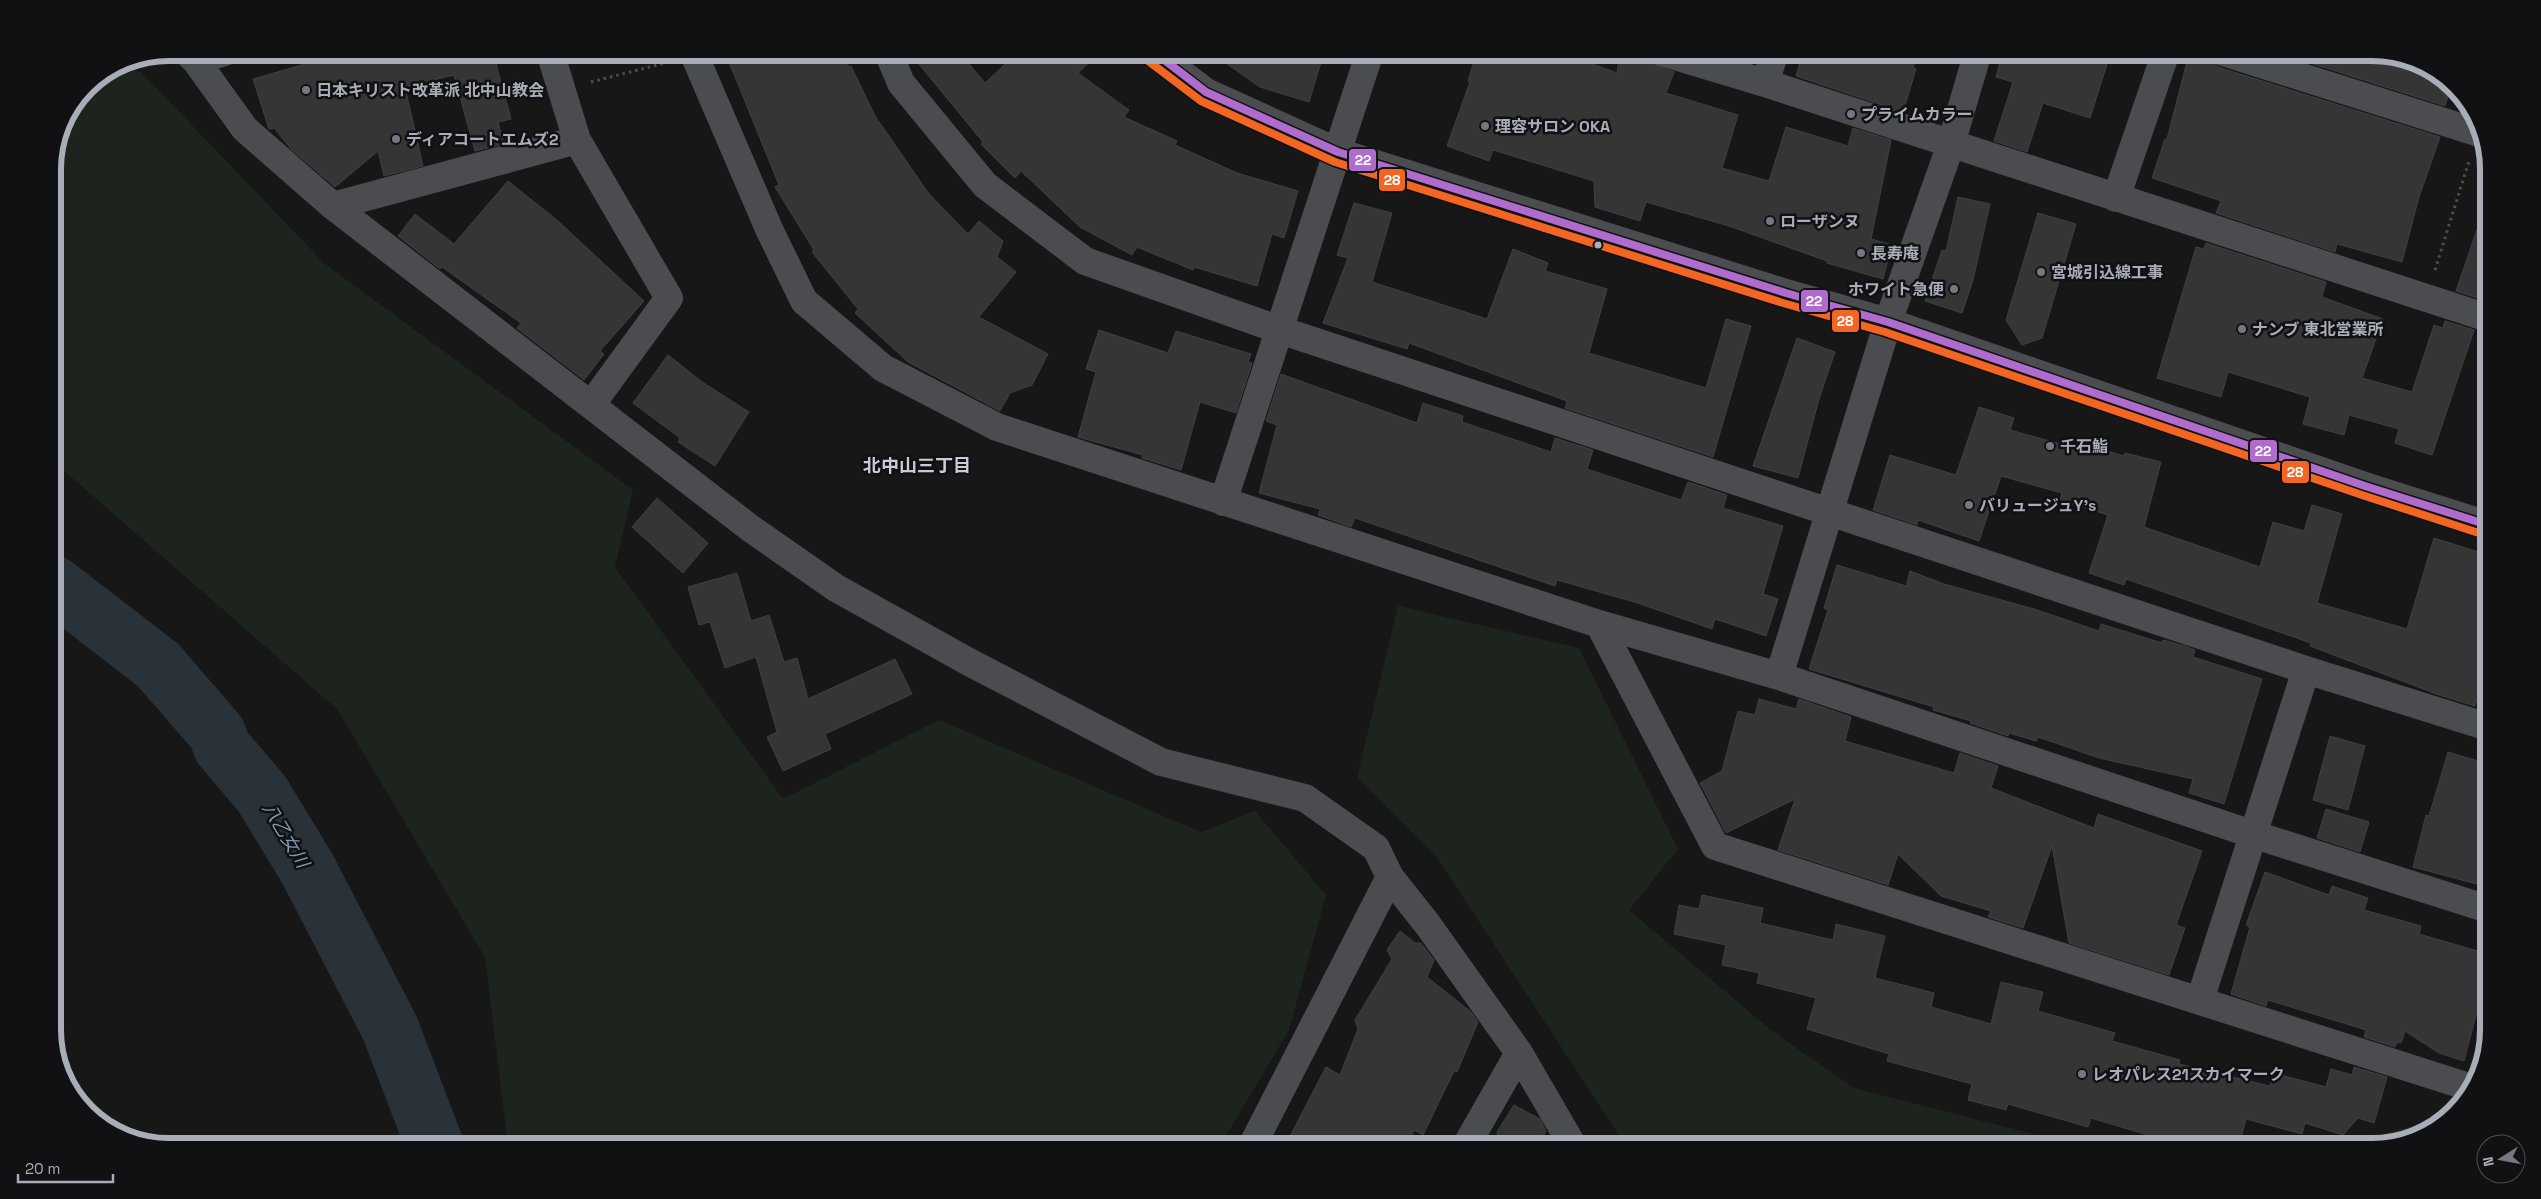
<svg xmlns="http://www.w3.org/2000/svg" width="2541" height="1199" viewBox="0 0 2541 1199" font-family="'Space Grotesk','Noto Sans JP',sans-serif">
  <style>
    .green { fill: #1d241e }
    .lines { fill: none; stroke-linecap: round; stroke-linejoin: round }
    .river { stroke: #2a3239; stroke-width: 58 }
    .building { fill: #353536; stroke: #3f4043 }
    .path { stroke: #4d4e52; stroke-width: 3; stroke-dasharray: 2.5 4; stroke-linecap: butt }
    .minor { stroke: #4b4c50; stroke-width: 28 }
    .bus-1-casing { stroke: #111113; stroke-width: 11 }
    .bus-2-casing { stroke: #111113; stroke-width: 11 }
    .bus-1 { stroke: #b06ccc; stroke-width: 8 }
    .bus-2 { stroke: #f26522; stroke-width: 8 }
    .poi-dot { fill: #757880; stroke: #111113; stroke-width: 2 }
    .bus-dot { fill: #a8adb8; stroke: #111113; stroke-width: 2 }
    .labels { text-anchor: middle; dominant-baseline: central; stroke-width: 5; stroke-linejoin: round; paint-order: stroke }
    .poi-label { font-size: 16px; font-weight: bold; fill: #a8adb8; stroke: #111113; text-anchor: start }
    .neighbourhood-label { font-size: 18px; font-weight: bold; fill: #c9ccd4; stroke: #111113 }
    .water-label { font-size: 18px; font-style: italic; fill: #7f9bb3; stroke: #111113 }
    .rim { fill: none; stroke: #a8adb8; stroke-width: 6 }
    .line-badge { stroke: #111113; stroke-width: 2 }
    .badge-label { font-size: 14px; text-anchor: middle; font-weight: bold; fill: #fff }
  </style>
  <rect width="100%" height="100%" fill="#171717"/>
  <path class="green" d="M 116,67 L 141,72 L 325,264 L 633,490 L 615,567 L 783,799 L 939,720 L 1201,832 L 1255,811 L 1326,895 L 1289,1030 L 1220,1146 L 508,1146 L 485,957 L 337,709 L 53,461 L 53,162 L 61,124 L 87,86 Z
    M 1398,606 L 1579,648 L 1678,849 L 1629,910 L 1772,1031 L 1854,1088 L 2080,1146 L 1626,1146 L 1438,859 L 1357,777 Z
    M 2436,1120 L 2441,1122 L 2437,1127 L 2372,1146 L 2335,1146 Z"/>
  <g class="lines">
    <path class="river" d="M 53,584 L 158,665 L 217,733 L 222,747 L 262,794 L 307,868 L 390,1028 L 435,1146"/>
  </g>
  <path class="building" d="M 347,52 L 504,52 L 506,62 L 496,64 L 511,119 L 498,122 L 504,144 L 475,151 L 454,75 L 405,87 L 423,166 L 384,176 L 378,151 L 335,187 L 292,150 L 274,128 L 269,129 L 253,79 Z
    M 725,52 L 842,52 L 849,67 L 851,66 L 875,116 L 929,194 L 968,234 L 979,221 L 1003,241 L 997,257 L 1016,272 L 979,317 L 1048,354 L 1032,385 L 1010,393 L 1000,411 L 908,362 L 855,313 L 858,309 L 812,252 L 814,250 L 775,187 L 779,185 Z
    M 909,52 L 959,52 L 985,83 L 1018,52 L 1100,52 L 1078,73 L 1129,110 L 1124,117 L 1177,141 L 1175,145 L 1237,173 L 1298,191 L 1284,238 L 1272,234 L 1257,286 L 1194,267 L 1193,270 L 1137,247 L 1132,255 L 1080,227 L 1021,171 L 1015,178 L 981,144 L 983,142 Z
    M 1210,52 L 1324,52 L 1309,102 L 1260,87 Z
    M 1477,52 L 1560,52 L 1617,73 L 1620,52 L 1647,52 L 1651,63 L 1674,72 L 1666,93 L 1738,115 L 1722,168 L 1769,181 L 1786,127 L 1848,146 L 1853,128 L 1891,140 L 1871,239 L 1892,245 L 1883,279 L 1827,263 L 1827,261 L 1729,226 L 1646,202 L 1640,221 L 1595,207 L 1594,181 L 1493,150 L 1489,161 L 1447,146 L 1470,82 L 1468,81 Z
    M 1803,52 L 1917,52 L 1913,68 L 1916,69 L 1903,112 L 1796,76 Z
    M 2003,52 L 2091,52 L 2109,58 L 2090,118 L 2043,103 L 2027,152 L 1994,141 L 2013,82 L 1996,77 Z
    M 2276,52 L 2372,52 L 2417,61 L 2450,89 L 2445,106 Z
    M 2208,57 L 2212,63 L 2218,67 L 2440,137 L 2419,197 L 2402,262 L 2337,244 L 2335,252 L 2216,213 L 2221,201 L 2152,178 L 2165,139 L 2167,139 L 2188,58 L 2207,64 Z
    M 508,181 L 558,221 L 644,301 L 600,351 L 604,354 L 584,380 L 517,328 L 521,323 L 442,267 L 440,269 L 398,236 L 415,214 L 454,244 Z
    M 1958,197 L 1990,204 L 1973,280 L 1962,313 L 1925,301 L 1942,250 L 1946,251 Z
    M 1354,203 L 1392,213 L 1372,282 L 1487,319 L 1513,249 L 1548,263 L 1545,271 L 1607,289 L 1589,353 L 1706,388 L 1726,319 L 1751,326 L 1713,457 L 1565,408 L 1567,401 L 1409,343 L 1407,349 L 1323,323 L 1348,258 L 1337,255 Z
    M 2484,209 L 2488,209 L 2488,287 L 2484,300 L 2456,291 Z
    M 2038,213 L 2076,224 L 2042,338 L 2022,345 L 2006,320 Z
    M 2206,243 L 2326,282 L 2322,297 L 2383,319 L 2362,378 L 2412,392 L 2434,325 L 2443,328 L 2445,321 L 2474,330 L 2432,455 L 2395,443 L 2399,429 L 2349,415 L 2344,435 L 2303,424 L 2310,397 L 2228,372 L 2221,397 L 2157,378 L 2196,247 L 2204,249 Z
    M 1099,330 L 1168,353 L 1176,331 L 1251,354 L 1248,362 L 1252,363 L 1236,413 L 1200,402 L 1181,470 L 1142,458 L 1143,455 L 1078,437 L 1096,372 L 1086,369 Z
    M 1797,338 L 1835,352 L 1819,399 L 1798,478 L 1753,466 Z
    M 668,355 L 702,382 L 749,412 L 715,466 L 678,442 L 680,438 L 633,403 Z
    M 1281,374 L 1417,423 L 1423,403 L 1463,416 L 1462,422 L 1551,452 L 1555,438 L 1593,450 L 1587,469 L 1681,500 L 1688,482 L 1727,495 L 1723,508 L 1783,526 L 1763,594 L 1778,599 L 1766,636 L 1715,619 L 1712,629 L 1638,603 L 1557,580 L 1555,586 L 1355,518 L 1351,527 L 1318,515 L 1320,509 L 1259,493 L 1277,425 L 1266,421 Z
    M 1979,407 L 2014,418 L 2010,430 L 2075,448 L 2077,442 L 2124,456 L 2125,453 L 2161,462 L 2144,527 L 2260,567 L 2273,522 L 2304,531 L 2312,505 L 2342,514 L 2317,603 L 2407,629 L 2434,538 L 2488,555 L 2488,660 L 2475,706 L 2439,695 L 2310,646 L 2311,643 L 2126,579 L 2124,585 L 2089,573 L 2108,515 L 2060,500 L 2062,493 L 2001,476 L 1979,541 L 1918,520 L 1917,525 L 1873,510 L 1890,455 L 1956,475 Z
    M 657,498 L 708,543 L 683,573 L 632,527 Z
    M 1837,565 L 1906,586 L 1910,571 L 1944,584 L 2034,609 L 2099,631 L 2101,624 L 2162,643 L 2163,640 L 2185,646 L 2195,650 L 2193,657 L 2262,679 L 2224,804 L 2189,793 L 2193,779 L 2099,758 L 2038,737 L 2036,741 L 2009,733 L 2008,736 L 1970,723 L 1971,721 L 1933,710 L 1934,707 L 1809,669 L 1828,610 L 1824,608 Z
    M 737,573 L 751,621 L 769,615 L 784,662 L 797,658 L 808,699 L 895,659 L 912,694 L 825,734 L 831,749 L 783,771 L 767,737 L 777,732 L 756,657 L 725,668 L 710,622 L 699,625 L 688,587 Z
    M 1759,699 L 1796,709 L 1799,699 L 1851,717 L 1845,741 L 1954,773 L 1960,753 L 1998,766 L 1991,788 L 2094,828 L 2098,814 L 2202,851 L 2176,925 L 2185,928 L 2169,975 L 2069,943 L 2052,846 L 2023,928 L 1988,917 L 1991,911 L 1941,896 L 1898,854 L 1888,885 L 1778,850 L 1795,799 L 1726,833 L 1700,783 L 1722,771 L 1738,711 L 1755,715 Z
    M 2330,736 L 2365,746 L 2348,810 L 2313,800 Z
    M 2448,752 L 2488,764 L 2488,887 L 2413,867 L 2426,815 L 2429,816 Z
    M 2326,809 L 2369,822 L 2360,852 L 2317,838 Z
    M 2265,872 L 2329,895 L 2332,886 L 2368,898 L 2364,910 L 2421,926 L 2419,934 L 2488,954 L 2488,969 L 2464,1061 L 2439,1053 L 2405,1031 L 2401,1043 L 2397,1042 L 2395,1047 L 2364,1037 L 2366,1030 L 2268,1000 L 2266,1006 L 2231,994 L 2250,927 L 2246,925 Z
    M 1702,895 L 1763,908 L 1760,923 L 1833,940 L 1836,924 L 1885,936 L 1875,978 L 1934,993 L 1931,1007 L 1991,1024 L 2001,982 L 2043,992 L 2038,1011 L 2115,1033 L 2112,1041 L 2180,1060 L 2179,1064 L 2270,1086 L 2273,1073 L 2326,1087 L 2331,1069 L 2352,1075 L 2354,1067 L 2387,1077 L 2374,1123 L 2358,1118 L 2343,1135 L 2305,1123 L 2302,1134 L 2246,1119 L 2239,1146 L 2199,1139 L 2197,1146 L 2166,1146 L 2168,1141 L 2091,1118 L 2088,1127 L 2008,1104 L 2006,1110 L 1968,1100 L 1972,1084 L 1887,1061 L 1889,1054 L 1807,1029 L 1816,998 L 1757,983 L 1759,973 L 1722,965 L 1726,945 L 1674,934 L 1679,905 L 1699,909 Z
    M 1400,931 L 1415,943 L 1421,943 L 1434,960 L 1427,977 L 1471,1012 L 1478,1022 L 1457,1072 L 1454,1071 L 1423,1135 L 1414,1130 L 1406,1146 L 1285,1146 L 1326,1067 L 1340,1075 L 1358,1029 L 1355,1020 L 1392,959 L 1387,950 Z
    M 1514,1105 L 1540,1119 L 1546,1131 L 1538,1146 L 1499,1146 L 1497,1132 Z"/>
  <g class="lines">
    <path class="path" d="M 591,82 L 665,63
      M 2435,270 L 2469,161"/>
    <path class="minor" d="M 187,52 L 196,61 L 245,129 L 333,206 L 750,528 L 836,588 L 969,662 L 1161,762 L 1305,798 L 1376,848 L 1390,877 L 1428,925 L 1519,1053 L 1573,1146
      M 550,52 L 577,140 L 669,298 L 591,405
      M 693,52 L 769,229 L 804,301 L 883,368 L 997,427 L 1599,624 L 1779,676 L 2252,834 L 2488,909
      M 888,52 L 901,83 L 985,185 L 1085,261 L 1280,330 L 2306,670 L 2488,727
      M 1153,52 L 1206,92 L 1338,152 L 1786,293 L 1888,322 L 2365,486 L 2488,525
      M 1662,52 L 1765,83 L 2488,318
      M 2223,52 L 2479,133
      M 196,61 L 225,52
      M 1765,83 L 1775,52
      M 2116,198 L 2166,52
      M 333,206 L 577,140
      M 1223,502 L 1370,52
      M 1599,624 L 1715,846 L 2469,1087
      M 1779,676 L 1888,322 L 1951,144 L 1978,52
      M 2200,1000 L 2306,670
      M 1252,1146 L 1390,877
      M 1466,1146 L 1519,1053"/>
    <g class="bus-1-casing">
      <path id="bus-1" d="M 1154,52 L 1206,92 L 1338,152 L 1786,293 L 1888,322 L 2365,486 L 2488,525"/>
    </g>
    <g class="bus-2-casing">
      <path id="bus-2" d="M 1147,60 L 1201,101 L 1335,162 L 1783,303 L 1885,332 L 2362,495 L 2485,535"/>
    </g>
    <use href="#bus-1" class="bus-1"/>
    <use href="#bus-2" class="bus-2"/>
  </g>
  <g class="poi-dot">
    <circle cx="306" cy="90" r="5"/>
    <circle cx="1851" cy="114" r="5"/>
    <circle cx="1485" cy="126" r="5"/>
    <circle cx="396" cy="139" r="5"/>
    <circle cx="1770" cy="221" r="5"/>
    <circle cx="1861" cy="253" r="5"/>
    <circle cx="2041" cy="272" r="5"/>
    <circle cx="1954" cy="289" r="5"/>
    <circle cx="2242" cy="329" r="5"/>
    <circle cx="2050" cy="446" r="5"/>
    <circle cx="1969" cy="505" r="5"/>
    <circle cx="2082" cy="1074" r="5"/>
  </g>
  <circle class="bus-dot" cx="1598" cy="245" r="4.5"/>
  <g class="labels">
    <g class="poi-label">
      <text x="316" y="90">日本キリスト改革派 北中山教会</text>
      <text x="1861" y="114">プライムカラー</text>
      <text x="1495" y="126">理容サロン OKA</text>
      <text x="406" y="139">ディアコートエムズ2</text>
      <text x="1780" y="221">ローザンヌ</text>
      <text x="1871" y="253">長寿庵</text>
      <text x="2051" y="272">宮城引込線工事</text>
      <text x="1944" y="289" text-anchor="end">ホワイト急便</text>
      <text x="2252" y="329">ナンブ 東北営業所</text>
      <text x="2060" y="446">千石鮨</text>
      <text x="1979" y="505">バリュージュY's</text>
      <text x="2092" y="1074">レオパレス21スカイマーク</text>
    </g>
    <g class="neighbourhood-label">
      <text x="917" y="465">北中山三丁目</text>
    </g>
    <g class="water-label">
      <text transform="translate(286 835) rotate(59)">八乙女川</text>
    </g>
  </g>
  <path d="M0 0H2541V1199H0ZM169 61H2372A108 108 0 0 1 2480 169V1030A108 108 0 0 1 2372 1138H169A108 108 0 0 1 61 1030V169A108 108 0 0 1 169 61Z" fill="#111113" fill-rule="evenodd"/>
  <path class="rim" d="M169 61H2372A108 108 0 0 1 2480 169V1030A108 108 0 0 1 2372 1138H169A108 108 0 0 1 61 1030V169A108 108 0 0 1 169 61Z"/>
  <g class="line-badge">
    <rect x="1348" y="148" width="29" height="24" rx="5" fill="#b06ccc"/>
    <rect x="1378" y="168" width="28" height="24" rx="5" fill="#f26522"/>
    <rect x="1800" y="289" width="29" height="24" rx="5" fill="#b06ccc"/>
    <rect x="1831" y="309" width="29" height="24" rx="5" fill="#f26522"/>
    <rect x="2249" y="439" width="29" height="24" rx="5" fill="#b06ccc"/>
    <rect x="2281" y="460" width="29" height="24" rx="5" fill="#f26522"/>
  </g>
  <g class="badge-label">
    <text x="1363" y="165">22</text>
    <text x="1392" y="185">28</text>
    <text x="1814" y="306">22</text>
    <text x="1845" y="326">28</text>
    <text x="2263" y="456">22</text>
    <text x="2295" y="477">28</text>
  </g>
  <g transform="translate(2501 1159) rotate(259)"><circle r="24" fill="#111113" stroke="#4d4f55"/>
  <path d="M0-4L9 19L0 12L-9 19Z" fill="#757880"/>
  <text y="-8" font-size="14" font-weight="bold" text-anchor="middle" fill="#a8adb8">N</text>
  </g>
  <path d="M18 1174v8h95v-8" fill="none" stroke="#a8adb8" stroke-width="2.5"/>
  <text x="25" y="1174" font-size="15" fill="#a8adb8" stroke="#111113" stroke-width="4" paint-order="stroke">20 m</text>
</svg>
